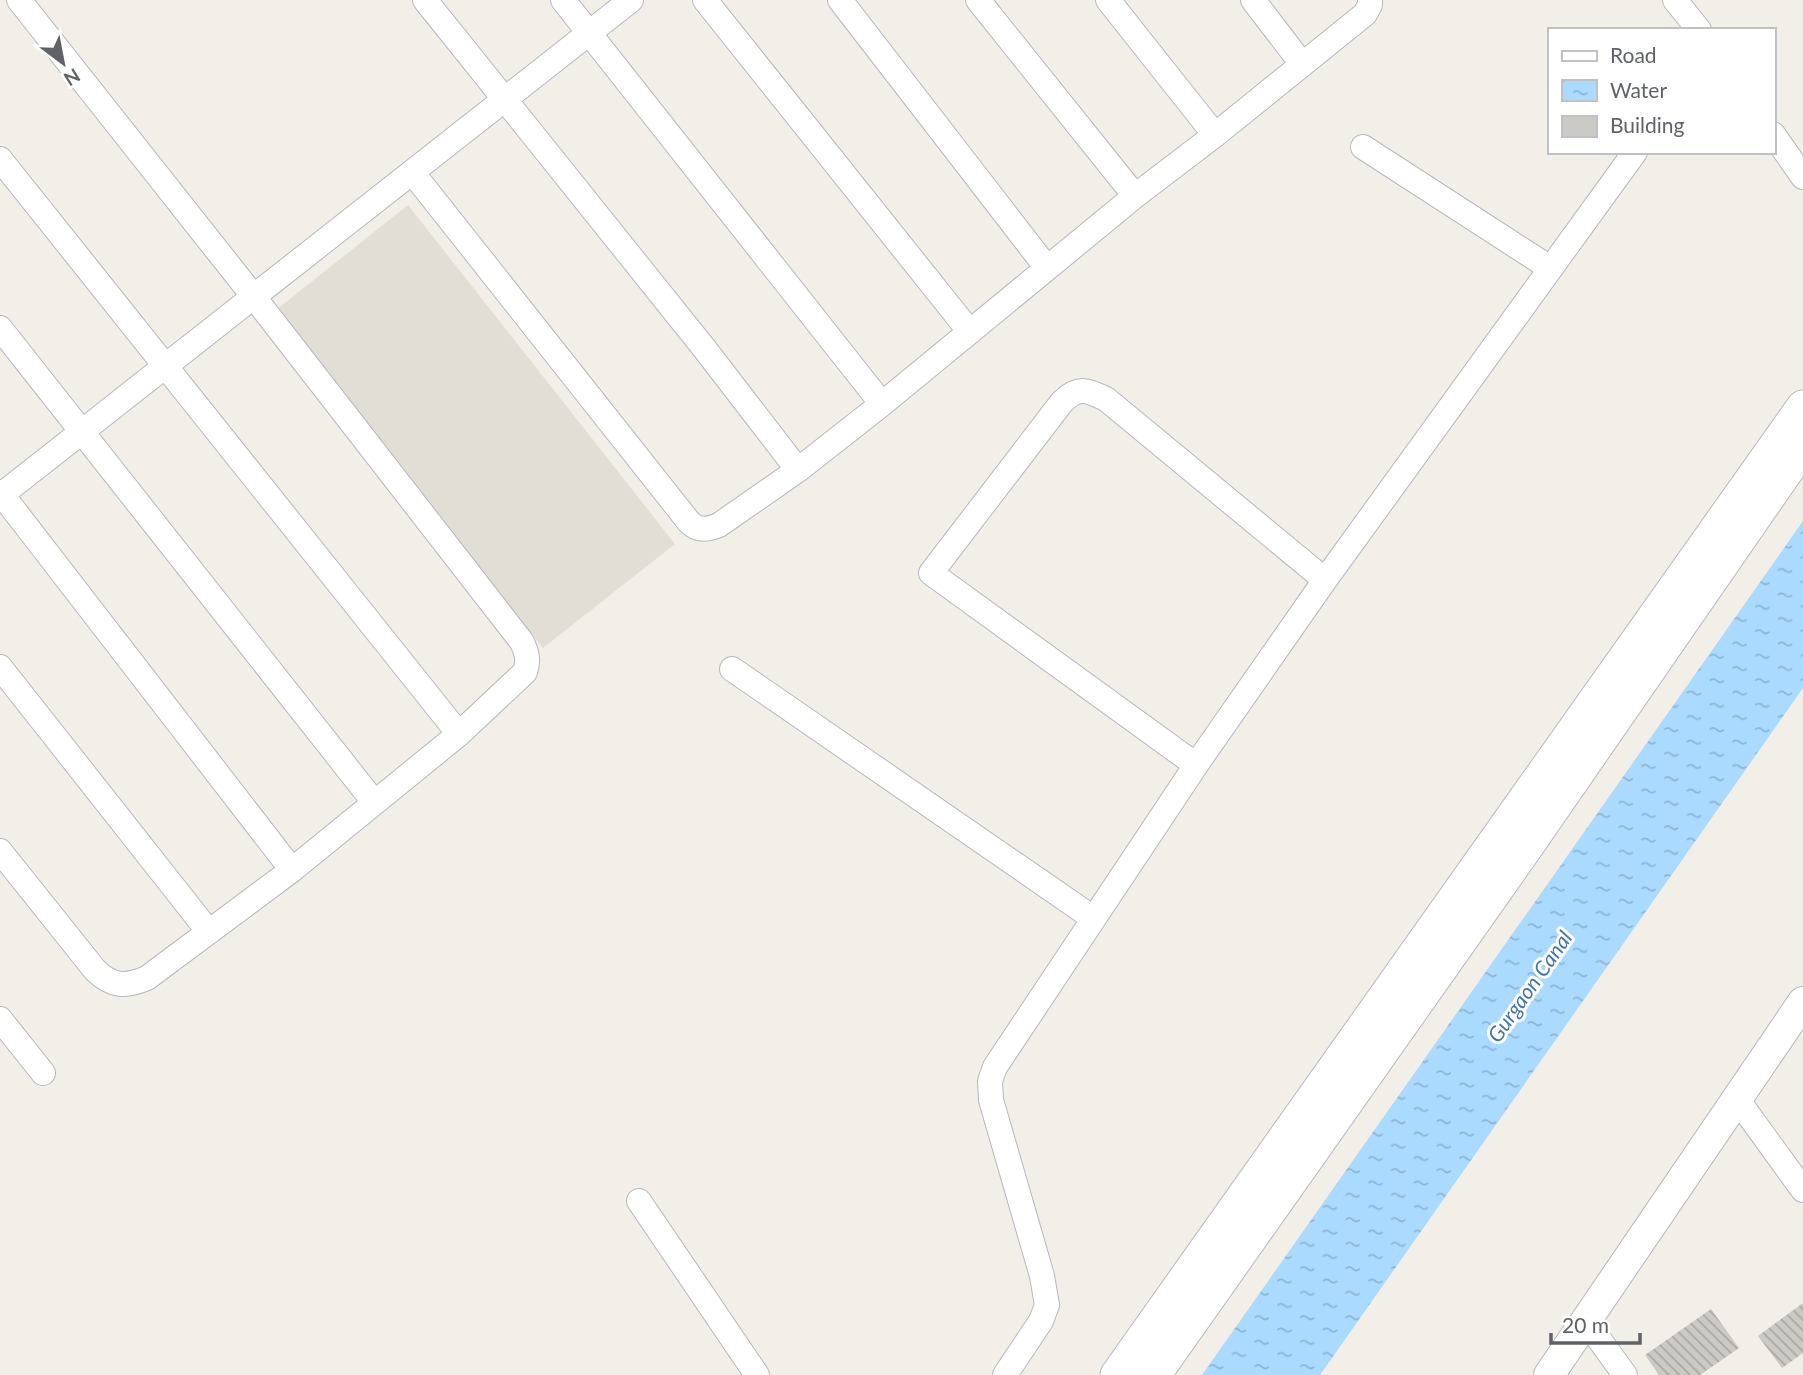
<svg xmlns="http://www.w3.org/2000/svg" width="1803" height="1375" viewBox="0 0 1803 1375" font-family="Lato,sans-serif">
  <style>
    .education { fill: #e1ded6 }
    .water { fill: url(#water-ripples) }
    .building { fill: url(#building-back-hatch) }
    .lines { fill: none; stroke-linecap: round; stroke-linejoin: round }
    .minor-casing { stroke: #b5b8bc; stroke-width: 26 }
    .tertiary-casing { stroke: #b5b8bc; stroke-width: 32 }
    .secondary-casing { stroke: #b6babf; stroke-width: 35 }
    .minor { stroke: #fff; stroke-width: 24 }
    .tertiary { stroke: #fff; stroke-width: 30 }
    .secondary { stroke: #fff; stroke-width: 33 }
    .labels { text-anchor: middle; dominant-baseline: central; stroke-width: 6; stroke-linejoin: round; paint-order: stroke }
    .water-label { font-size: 21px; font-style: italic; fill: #4174aa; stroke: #fff }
  </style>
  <defs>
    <pattern id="water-ripples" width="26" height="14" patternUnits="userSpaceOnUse" patternTransform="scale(1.75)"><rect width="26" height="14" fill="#aadaff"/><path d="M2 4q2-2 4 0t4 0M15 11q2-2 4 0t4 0" fill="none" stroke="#8eb4d2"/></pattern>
    <pattern id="building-back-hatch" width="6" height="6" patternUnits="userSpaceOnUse" patternTransform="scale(1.75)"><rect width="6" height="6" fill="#cccac5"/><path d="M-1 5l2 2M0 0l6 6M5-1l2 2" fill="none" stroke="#a9a8a4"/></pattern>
  </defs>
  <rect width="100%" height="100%" fill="#f1efe8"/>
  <path class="education" d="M 408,205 L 675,544 L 543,648 L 276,310 Z"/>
  <path class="water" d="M 1803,521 L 1803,688 L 1320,1375 L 1202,1375 Z"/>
  <path class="building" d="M 1803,1303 L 1803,1353 L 1782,1368 L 1758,1336 Z
    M 1711,1309 L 1739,1348 L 1700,1375 L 1659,1375 L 1645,1355 Z"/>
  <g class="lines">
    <g class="minor-casing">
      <path id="minor" d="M 425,0 L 704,348 L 798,470
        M 563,0 L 882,404
        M 705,0 L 970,332
        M 840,0 L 1047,268
        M 978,0 L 1135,196
        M 1108,0 L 1215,135
        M 1253,0 L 1302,64
        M 1675,0 L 1699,30
        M 1773,134 L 1803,177
        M 1363,147 L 1550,268
        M 0,159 L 459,734
        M 412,172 L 689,522 C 698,531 707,530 719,525 L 798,470 L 882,404 L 1135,196 L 1215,135 L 1365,14 L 1370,5 L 1370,0
        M 0,328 L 374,802
        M 0,492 L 292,870
        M 0,496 L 631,0
        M 0,667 L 209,932
        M 732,669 L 1093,918
        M 1196,765 L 931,573 L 1062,402 C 1079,386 1086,390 1106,399 L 1325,580
        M 0,851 L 95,970 C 112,987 126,987 147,978 L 292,870 L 459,734 L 525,672 C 529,660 527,653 522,642 L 254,297 L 19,0
        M 0,1019 L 43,1073
        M 1737,1099 L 1803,1190
        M 639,1201 L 757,1375
        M 1586,1321 L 1625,1375
        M 1005,1375 L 1041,1321 L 1047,1305 L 1042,1276 L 991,1100 L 990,1081 L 995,1067 L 1196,765 L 1325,580 L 1635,152"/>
    </g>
    <g class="tertiary-casing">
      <path id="tertiary" d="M 1549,1375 L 1803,1002"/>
    </g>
    <g class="secondary-casing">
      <path id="secondary" d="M 1117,1375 L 1803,407
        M 1154,1375 L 1525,849 L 1803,447"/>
    </g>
    <use href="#minor" class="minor"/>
    <use href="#tertiary" class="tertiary"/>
    <use href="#secondary" class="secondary"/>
  </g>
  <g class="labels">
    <g class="water-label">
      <text transform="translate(1529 986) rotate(-55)">Gurgaon Canal</text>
    </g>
  </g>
  <rect x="1548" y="28" width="228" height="126" fill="#ffffff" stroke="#bfc1c3" stroke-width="2"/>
  <rect x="1562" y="51" width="35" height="10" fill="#ffffff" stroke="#bfc1c3" stroke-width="2"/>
  <text x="1610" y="63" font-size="21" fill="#5f6368">Road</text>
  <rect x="1562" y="80" width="35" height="21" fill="url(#water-ripples)" stroke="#bfc1c3" stroke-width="2"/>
  <text x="1610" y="98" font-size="21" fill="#5f6368">Water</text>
  <rect x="1562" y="116" width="35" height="21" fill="#cccac5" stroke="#bfc1c3" stroke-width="2"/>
  <text x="1610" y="133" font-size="21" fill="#5f6368">Building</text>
  <g transform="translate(63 63) rotate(148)" stroke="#ffffff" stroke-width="5" paint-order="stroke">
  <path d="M0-5L12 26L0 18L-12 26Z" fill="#5f6368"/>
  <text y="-10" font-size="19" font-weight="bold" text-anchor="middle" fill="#5f6368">N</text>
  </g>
  <path d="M1551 1333v10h89v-10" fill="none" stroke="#5f6368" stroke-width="3.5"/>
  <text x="1562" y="1333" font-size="21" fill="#5f6368" stroke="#ffffff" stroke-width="5" paint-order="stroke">20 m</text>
</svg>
